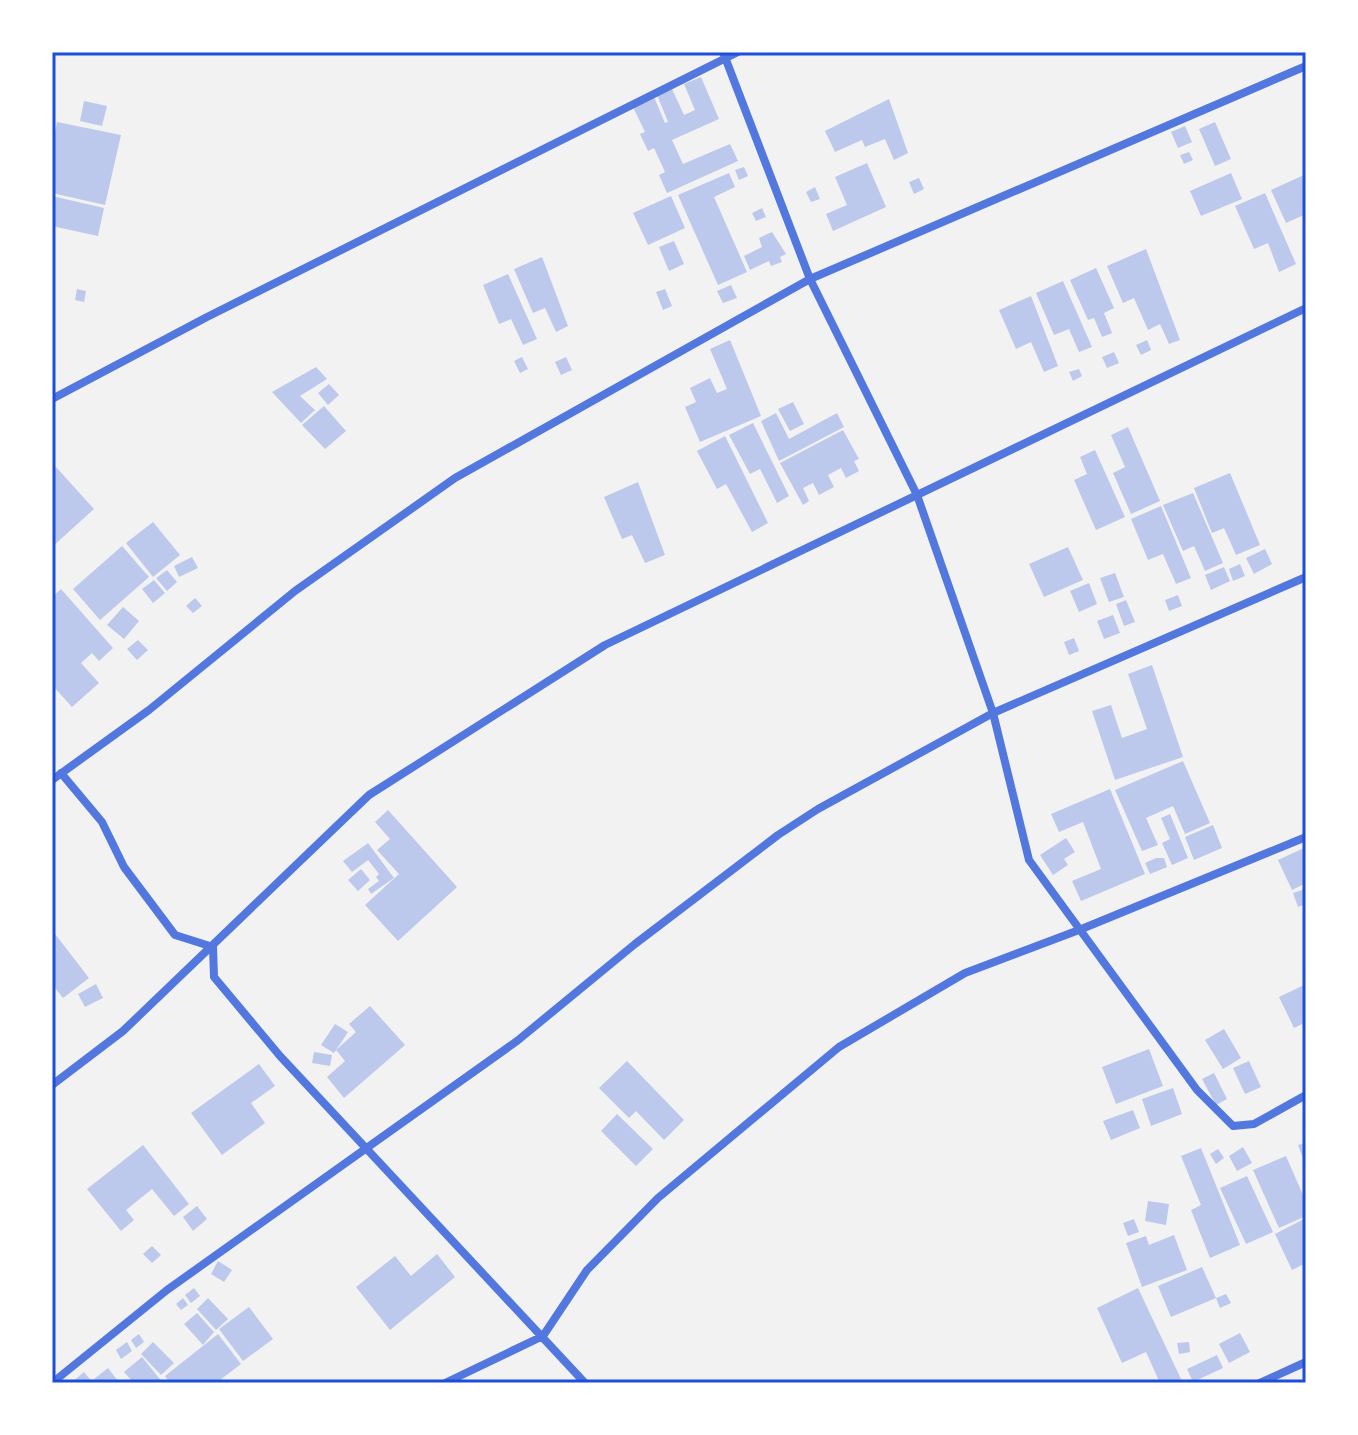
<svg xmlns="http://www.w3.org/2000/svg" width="1358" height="1435" viewBox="0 0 1358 1435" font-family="'Roboto Condensed',sans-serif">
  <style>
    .building { fill: #bdc9ec }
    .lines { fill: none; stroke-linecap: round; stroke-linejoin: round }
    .minor { stroke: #5277de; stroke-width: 8 }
    .neatline { fill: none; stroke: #1d4ed8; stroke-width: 3 }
  </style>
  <rect width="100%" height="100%" fill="#f2f2f2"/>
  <path class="building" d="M 701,77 L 719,119 L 672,140 L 683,164 L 730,144 L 738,161 L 667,193 L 659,175 L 665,172 L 654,148 L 648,151 L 640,134 L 645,132 L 633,107 L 654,97 L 665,123 L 668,122 L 657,95 L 672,89 L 684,115 L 695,110 L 684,84 Z
    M 889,99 L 908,153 L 894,160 L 885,139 L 865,147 L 862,140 L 835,152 L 825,131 Z
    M 84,101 L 107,106 L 102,126 L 80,121 Z
    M 57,122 L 121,135 L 105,205 L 52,193 L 52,146 Z
    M 1215,122 L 1231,159 L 1215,166 L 1199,129 Z
    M 1185,126 L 1192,142 L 1178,148 L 1171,132 Z
    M 1189,152 L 1193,160 L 1184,164 L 1180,155 Z
    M 867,163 L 886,207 L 833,231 L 826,214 L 847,205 L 835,177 Z
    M 744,167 L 748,176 L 739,180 L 735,170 Z
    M 729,173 L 735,187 L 714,197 L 747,272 L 718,285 L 678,195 Z
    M 1231,173 L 1242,199 L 1201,216 L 1190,191 Z
    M 1306,174 L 1306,214 L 1286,223 L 1271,190 Z
    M 919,178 L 924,189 L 914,194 L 909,182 Z
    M 815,187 L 820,199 L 811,202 L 806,192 Z
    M 1265,193 L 1296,264 L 1279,272 L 1268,243 L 1254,249 L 1235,206 Z
    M 52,196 L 104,208 L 98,236 L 52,226 Z
    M 671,196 L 685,228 L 648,245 L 633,213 Z
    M 762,208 L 766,217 L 756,221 L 752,213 Z
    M 772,232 L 786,254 L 780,257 L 782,262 L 771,266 L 769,261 L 750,270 L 744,256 L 762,247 L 759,238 Z
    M 674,241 L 684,264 L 669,271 L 659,247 Z
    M 1146,249 L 1180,340 L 1169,344 L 1160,324 L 1148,330 L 1134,298 L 1123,303 L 1107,266 Z
    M 542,257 L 568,326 L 556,332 L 545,308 L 533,313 L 514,269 Z
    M 1096,268 L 1114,308 L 1104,313 L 1112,333 L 1102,337 L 1094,318 L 1088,320 L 1070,280 Z
    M 508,274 L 537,339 L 523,345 L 511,319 L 499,324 L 483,285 Z
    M 1063,281 L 1092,347 L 1079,352 L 1069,329 L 1054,335 L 1036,293 Z
    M 731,285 L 737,298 L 723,303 L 717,291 Z
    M 77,289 L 86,291 L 84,302 L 75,300 Z
    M 665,289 L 672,306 L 663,310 L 656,292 Z
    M 1031,296 L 1058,366 L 1044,372 L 1031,342 L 1016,349 L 999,310 Z
    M 730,340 L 761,416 L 700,442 L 685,407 L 696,402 L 690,388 L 710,378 L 717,393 L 727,389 L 710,349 Z
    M 1147,340 L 1151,350 L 1141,355 L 1136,345 Z
    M 1114,352 L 1119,363 L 1107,368 L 1102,357 Z
    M 522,357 L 528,369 L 520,373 L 514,361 Z
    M 566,357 L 572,370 L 561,375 L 555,362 Z
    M 316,367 L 327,379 L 300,396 L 315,410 L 301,423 L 272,392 Z
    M 1079,369 L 1082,376 L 1073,381 L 1069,372 Z
    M 329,384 L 339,395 L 328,405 L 318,393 Z
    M 793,402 L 804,424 L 790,431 L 778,409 Z
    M 324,406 L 346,431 L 325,449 L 302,425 Z
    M 776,413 L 789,439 L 837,413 L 844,427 L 779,461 L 761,421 Z
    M 753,423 L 789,496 L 777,503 L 760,469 L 750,474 L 729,435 Z
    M 1128,427 L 1160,501 L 1131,514 L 1113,473 L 1125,467 L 1111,435 Z
    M 843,430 L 859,459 L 854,461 L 859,471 L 846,478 L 841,468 L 828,475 L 834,487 L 819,495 L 813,483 L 803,488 L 809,501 L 803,505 L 780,463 Z
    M 725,436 L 768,523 L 752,532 L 726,484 L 717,489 L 697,451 Z
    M 1095,450 L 1125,517 L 1096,530 L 1074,480 L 1087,474 L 1080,457 Z
    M 56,467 L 94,509 L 52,547 L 52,470 Z
    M 1230,473 L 1260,545 L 1236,555 L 1224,528 L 1212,533 L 1194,488 Z
    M 638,482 L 665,555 L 645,563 L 632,535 L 622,539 L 604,497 Z
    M 1193,493 L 1223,563 L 1205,571 L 1194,546 L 1183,551 L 1163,505 Z
    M 1161,506 L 1191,578 L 1176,584 L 1163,554 L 1148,560 L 1131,519 Z
    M 153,522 L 180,555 L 153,577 L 126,543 Z
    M 122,546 L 149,577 L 100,620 L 73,589 Z
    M 1068,547 L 1083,580 L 1044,597 L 1029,564 Z
    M 1265,549 L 1272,564 L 1254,574 L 1246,558 Z
    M 192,557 L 198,568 L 179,577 L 174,566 Z
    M 1240,564 L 1245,576 L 1233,581 L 1229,569 Z
    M 1224,567 L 1230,581 L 1211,590 L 1205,575 Z
    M 167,570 L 177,582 L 167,591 L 156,578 Z
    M 1115,573 L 1124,597 L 1109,602 L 1100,578 Z
    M 154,580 L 165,593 L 153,603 L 142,589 Z
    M 1089,583 L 1097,604 L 1079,612 L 1070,591 Z
    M 61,589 L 113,648 L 99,661 L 92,653 L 81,663 L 99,683 L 72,707 L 52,685 L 52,597 Z
    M 1178,595 L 1182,606 L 1169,611 L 1165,600 Z
    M 195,598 L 202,606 L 193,613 L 186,606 Z
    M 1126,600 L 1135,622 L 1124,626 L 1116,604 Z
    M 123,607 L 139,621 L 124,639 L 107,625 Z
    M 1113,615 L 1120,633 L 1104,639 L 1097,621 Z
    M 1074,638 L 1079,651 L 1069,655 L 1064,642 Z
    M 138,640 L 148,650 L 137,660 L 127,649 Z
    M 1152,665 L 1183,757 L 1115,780 L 1092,711 L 1111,705 L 1122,738 L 1147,729 L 1128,674 Z
    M 1183,761 L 1210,823 L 1185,834 L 1173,806 L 1146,818 L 1158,845 L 1142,851 L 1115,790 Z
    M 1110,789 L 1145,874 L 1081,901 L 1072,881 L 1101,869 L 1083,822 L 1059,832 L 1051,814 Z
    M 388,810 L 457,887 L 398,941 L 365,905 L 399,874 L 377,850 L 390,839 L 375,822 Z
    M 1170,814 L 1188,858 L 1172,865 L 1162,843 L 1170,839 L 1161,818 Z
    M 1213,825 L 1222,848 L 1194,860 L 1185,837 Z
    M 1066,838 L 1075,852 L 1064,859 L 1068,865 L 1053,875 L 1040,855 Z
    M 368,843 L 394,878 L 371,894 L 368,889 L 379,881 L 376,877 L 379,874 L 368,860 L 352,872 L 343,861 Z
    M 1306,847 L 1306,883 L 1292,890 L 1278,860 Z
    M 1156,858 L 1164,858 L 1167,867 L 1150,874 L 1145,863 Z
    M 361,869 L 370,880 L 358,891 L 348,880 Z
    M 1305,889 L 1306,904 L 1298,907 L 1293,893 Z
    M 52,930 L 89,978 L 63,998 L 52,984 Z
    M 96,984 L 103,998 L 85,1007 L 78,994 Z
    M 1306,984 L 1306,1022 L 1294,1028 L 1279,997 Z
    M 370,1006 L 405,1045 L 344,1098 L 327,1077 L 345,1061 L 336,1050 L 356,1032 L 349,1024 Z
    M 335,1024 L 348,1032 L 334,1053 L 321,1045 Z
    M 1224,1029 L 1241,1058 L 1223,1069 L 1205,1040 Z
    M 1149,1049 L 1163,1086 L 1116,1104 L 1102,1067 Z
    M 314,1052 L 332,1055 L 330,1066 L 312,1063 Z
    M 627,1061 L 684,1120 L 664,1140 L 636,1111 L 629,1118 L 599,1088 Z
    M 1249,1061 L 1261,1087 L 1245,1094 L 1233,1068 Z
    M 259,1064 L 275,1086 L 251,1103 L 265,1123 L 222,1155 L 191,1113 Z
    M 1214,1073 L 1227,1099 L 1216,1105 L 1202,1079 Z
    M 1173,1088 L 1182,1114 L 1151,1126 L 1142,1099 Z
    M 1133,1110 L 1140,1128 L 1111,1140 L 1103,1121 Z
    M 617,1114 L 653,1149 L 636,1166 L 601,1131 Z
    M 1306,1143 L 1306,1166 L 1298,1145 Z
    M 143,1145 L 189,1204 L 174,1216 L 152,1189 L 126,1210 L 134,1220 L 121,1231 L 87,1189 Z
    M 1243,1147 L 1252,1163 L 1237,1171 L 1229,1156 Z
    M 1201,1148 L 1240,1245 L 1210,1258 L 1191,1210 L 1201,1205 L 1181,1156 Z
    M 1218,1149 L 1224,1158 L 1216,1164 L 1210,1154 Z
    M 1286,1156 L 1306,1202 L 1306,1216 L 1279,1228 L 1253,1170 Z
    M 1247,1176 L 1273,1232 L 1246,1244 L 1220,1188 Z
    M 1148,1201 L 1169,1204 L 1166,1225 L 1145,1221 Z
    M 197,1206 L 207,1219 L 193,1231 L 183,1217 Z
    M 1306,1218 L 1306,1263 L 1292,1270 L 1275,1234 Z
    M 1134,1219 L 1139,1232 L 1128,1236 L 1123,1223 Z
    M 1174,1235 L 1187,1270 L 1142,1287 L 1126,1243 L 1146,1236 L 1149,1245 Z
    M 152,1246 L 161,1255 L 152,1263 L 143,1254 Z
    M 437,1254 L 455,1277 L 390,1330 L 356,1287 L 395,1256 L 411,1276 Z
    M 218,1261 L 232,1270 L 224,1282 L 211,1274 Z
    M 1202,1267 L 1216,1298 L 1171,1317 L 1158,1286 Z
    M 194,1288 L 200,1296 L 191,1303 L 185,1295 Z
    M 1138,1288 L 1181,1379 L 1173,1383 L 1160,1383 L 1146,1352 L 1122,1363 L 1097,1308 Z
    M 1226,1294 L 1231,1303 L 1220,1308 L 1216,1298 Z
    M 183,1298 L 188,1305 L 181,1310 L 176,1304 Z
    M 208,1298 L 228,1319 L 216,1330 L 197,1309 Z
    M 249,1307 L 273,1339 L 243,1361 L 219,1329 Z
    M 197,1313 L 214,1332 L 203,1345 L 184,1324 Z
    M 1240,1333 L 1250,1352 L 1229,1363 L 1219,1344 Z
    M 139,1334 L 144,1342 L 136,1348 L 131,1340 Z
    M 218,1334 L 241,1364 L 216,1383 L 170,1383 L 165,1376 Z
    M 127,1342 L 132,1351 L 121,1359 L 116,1350 Z
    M 153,1342 L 174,1363 L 161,1375 L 141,1354 Z
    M 1189,1342 L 1190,1352 L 1179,1354 L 1177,1343 Z
    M 1217,1355 L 1223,1368 L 1193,1382 L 1187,1369 Z
    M 142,1357 L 163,1383 L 134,1383 L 124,1372 Z
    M 108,1368 L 118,1381 L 97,1383 L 94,1379 Z
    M 84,1372 L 93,1383 L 71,1383 Z"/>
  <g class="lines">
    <path class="minor" d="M 723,52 L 810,279 L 917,495 L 993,713 L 1029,860 L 1197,1090 L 1233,1126 L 1254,1124 L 1306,1095
      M 52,399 L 207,317 L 738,52
      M 61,773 L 102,822 L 124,867 L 175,935 L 213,947 L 214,977 L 280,1056 L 585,1383
      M 52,780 L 149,710 L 295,591 L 455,478 L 810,279 L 1306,66
      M 52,1085 L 123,1031 L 369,795 L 605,645 L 1304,309
      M 52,1383 L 167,1290 L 517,1041 L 635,944 L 778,835 L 818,809 L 993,713 L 1306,577
      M 445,1383 L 543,1336 L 587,1270 L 658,1198 L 839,1047 L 965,973 L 1079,930 L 1306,837
      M 1260,1383 L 1306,1362"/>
  </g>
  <rect width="1358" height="1435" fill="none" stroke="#ffffff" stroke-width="108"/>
  <rect x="54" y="54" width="1250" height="1327" class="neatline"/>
</svg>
